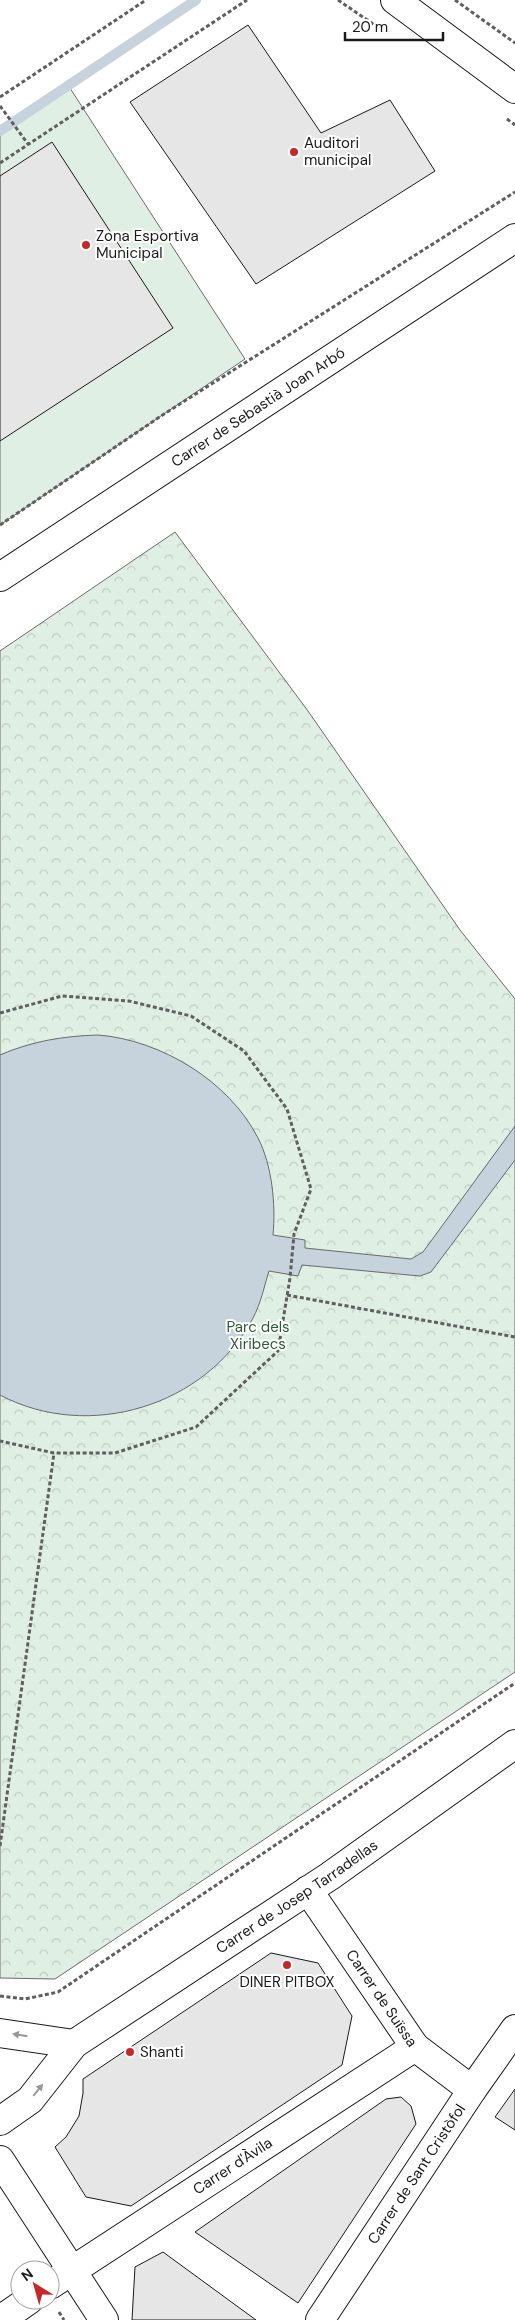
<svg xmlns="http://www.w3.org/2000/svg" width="515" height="2320" viewBox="0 0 515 2320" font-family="'DM Sans',sans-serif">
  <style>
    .grass { fill: #e0efe3; stroke: #6a6a6a }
    .forest { fill: url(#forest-crowns); stroke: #6a6a6a }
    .water { fill: #c6d2dc; stroke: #6a6a6a }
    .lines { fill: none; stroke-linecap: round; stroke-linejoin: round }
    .stream { stroke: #c6d2dc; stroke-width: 10 }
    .building { fill: #e6e6e6; stroke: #1a1a1a }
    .minor-casing { stroke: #1a1a1a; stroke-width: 30 }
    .path { stroke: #5f5f5f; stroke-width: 3; stroke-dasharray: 4 2.5; stroke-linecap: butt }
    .minor { stroke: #fff; stroke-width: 28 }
    .oneway { fill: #989898 }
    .poi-dot { fill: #c62828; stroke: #fff; stroke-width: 2 }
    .labels { text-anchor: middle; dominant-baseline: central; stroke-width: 4; stroke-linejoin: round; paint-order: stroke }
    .poi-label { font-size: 15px; fill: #1a1a1a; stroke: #fff; text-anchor: start }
    .street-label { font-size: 15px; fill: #1a1a1a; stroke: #fff }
    .park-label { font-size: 15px; fill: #2b5a34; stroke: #fff }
  </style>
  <defs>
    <pattern id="forest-crowns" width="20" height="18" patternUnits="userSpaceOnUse" patternTransform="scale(1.25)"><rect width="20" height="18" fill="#e0efe3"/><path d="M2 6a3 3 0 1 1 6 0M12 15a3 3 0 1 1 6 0" fill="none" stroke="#c0ccc2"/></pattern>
  </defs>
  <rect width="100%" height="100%" fill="#fff"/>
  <path class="grass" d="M 68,85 L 245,359 L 0,525 L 0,131 Z"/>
  <path class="forest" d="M 175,532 L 308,711 L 460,930 L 515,999 L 515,1672 L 55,1979 L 0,1978 L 0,651 Z"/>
  <path class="water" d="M 98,1035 C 161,1040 229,1081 258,1138 C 272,1165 276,1205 273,1235 L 305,1240 L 305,1248 L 411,1259 L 423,1252 L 515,1126 L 515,1160 L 431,1272 L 420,1276 L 302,1265 L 298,1276 L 269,1271 C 264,1287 261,1303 253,1318 C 206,1406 89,1442 0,1395 L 0,1055 C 32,1041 64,1036 98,1035 Z"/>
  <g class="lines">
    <path class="stream" d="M 0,131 L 196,0"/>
  </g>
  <path class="building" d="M 248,25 L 321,133 L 390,100 L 435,171 L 256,284 L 130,102 Z
    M 52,142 L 173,328 L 0,441 L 0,176 Z
    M 271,1953 L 318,1963 L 352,2016 L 342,2065 L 131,2206 L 86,2197 L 55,2147 L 66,2137 L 79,2116 L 83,2093 L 83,2079 Z
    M 515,2089 L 515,2130 L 495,2117 Z
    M 401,2097 L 411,2106 L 416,2124 L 298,2303 L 195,2232 L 386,2099 Z
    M 163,2252 L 256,2320 L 132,2320 L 135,2267 Z"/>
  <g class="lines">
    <g class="minor-casing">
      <g id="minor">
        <path d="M 395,0 L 515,89"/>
        <path id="s1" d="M 0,577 L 515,238"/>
        <path id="s2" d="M 308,1890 L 415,2047 L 472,2090"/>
        <path d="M 0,2033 L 74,2044"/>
        <path id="s3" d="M 0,2121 L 30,2100 L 74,2044 L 330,1876 L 515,1744"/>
        <path d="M 0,2160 L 104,2320"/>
        <path id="s4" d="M 50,2285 L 415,2047"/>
        <path d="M 0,2320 L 29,2300"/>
        <path id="s5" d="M 320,2320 L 472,2090 L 515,2029"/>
      </g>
    </g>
    <path class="path" d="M 338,0 L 376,26
      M 455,0 L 515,43
      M 0,97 L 146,0
      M 0,106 L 28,144
      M 507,119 L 515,125
      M 0,163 L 247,0
      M 0,525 L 164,414 L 515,192
      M 0,1013 L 62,996 L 129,1001 L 191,1016 L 244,1051 L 287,1109 L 311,1189 L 294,1234 L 290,1278 L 278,1351 L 196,1427 L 115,1453 L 54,1453 L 0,1441
      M 287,1295 L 515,1337
      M 0,1846 L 54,1453
      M 0,1996 L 25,1999 L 58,1992 L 515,1683
      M 59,2312 L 64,2320"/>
    <use href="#minor" class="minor"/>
  </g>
  <defs><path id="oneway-solid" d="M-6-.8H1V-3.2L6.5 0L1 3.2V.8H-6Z" transform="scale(1.25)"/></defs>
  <g class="oneway">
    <use href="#oneway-solid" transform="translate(20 2035) rotate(-171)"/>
    <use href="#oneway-solid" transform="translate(38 2090) rotate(-51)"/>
  </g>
  <g class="poi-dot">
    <circle cx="294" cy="152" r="5"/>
    <circle cx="86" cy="245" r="5"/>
    <circle cx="287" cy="1965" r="5"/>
    <circle cx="130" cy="2052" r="5"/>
  </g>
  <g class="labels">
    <g class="poi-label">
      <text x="304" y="143">Auditori<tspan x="304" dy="17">municipal</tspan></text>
      <text x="96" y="236">Zona Esportiva<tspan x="96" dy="17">Municipal</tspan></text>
      <text x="287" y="1982" text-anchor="middle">DINER PITBOX</text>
      <text x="140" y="2052">Shanti</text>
    </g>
    <g class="street-label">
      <text stroke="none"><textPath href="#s1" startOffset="309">Carrer de Sebastià Joan Arbó</textPath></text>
      <text stroke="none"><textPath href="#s3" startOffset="375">Carrer de Josep Tarradellas</textPath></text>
      <text stroke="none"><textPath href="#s2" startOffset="131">Carrer de Suïssa</textPath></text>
      <text stroke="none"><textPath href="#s4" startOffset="218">Carrer d'Àvila</textPath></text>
      <text stroke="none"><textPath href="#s5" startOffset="175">Carrer de Sant Cristòfol</textPath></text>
    </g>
    <g class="park-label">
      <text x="258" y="1327">Parc dels<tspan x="258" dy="17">Xiribecs</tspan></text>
    </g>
  </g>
  <g transform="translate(35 2285) rotate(323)"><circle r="24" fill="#ffffff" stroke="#a3a3a3"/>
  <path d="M0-4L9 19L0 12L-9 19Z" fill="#c62828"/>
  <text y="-8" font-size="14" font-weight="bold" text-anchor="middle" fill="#1a1a1a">N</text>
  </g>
  <path d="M345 32v8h98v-8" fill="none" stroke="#1a1a1a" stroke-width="2.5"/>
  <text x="352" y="32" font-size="15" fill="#1a1a1a" stroke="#ffffff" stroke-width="4" paint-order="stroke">20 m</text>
</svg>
